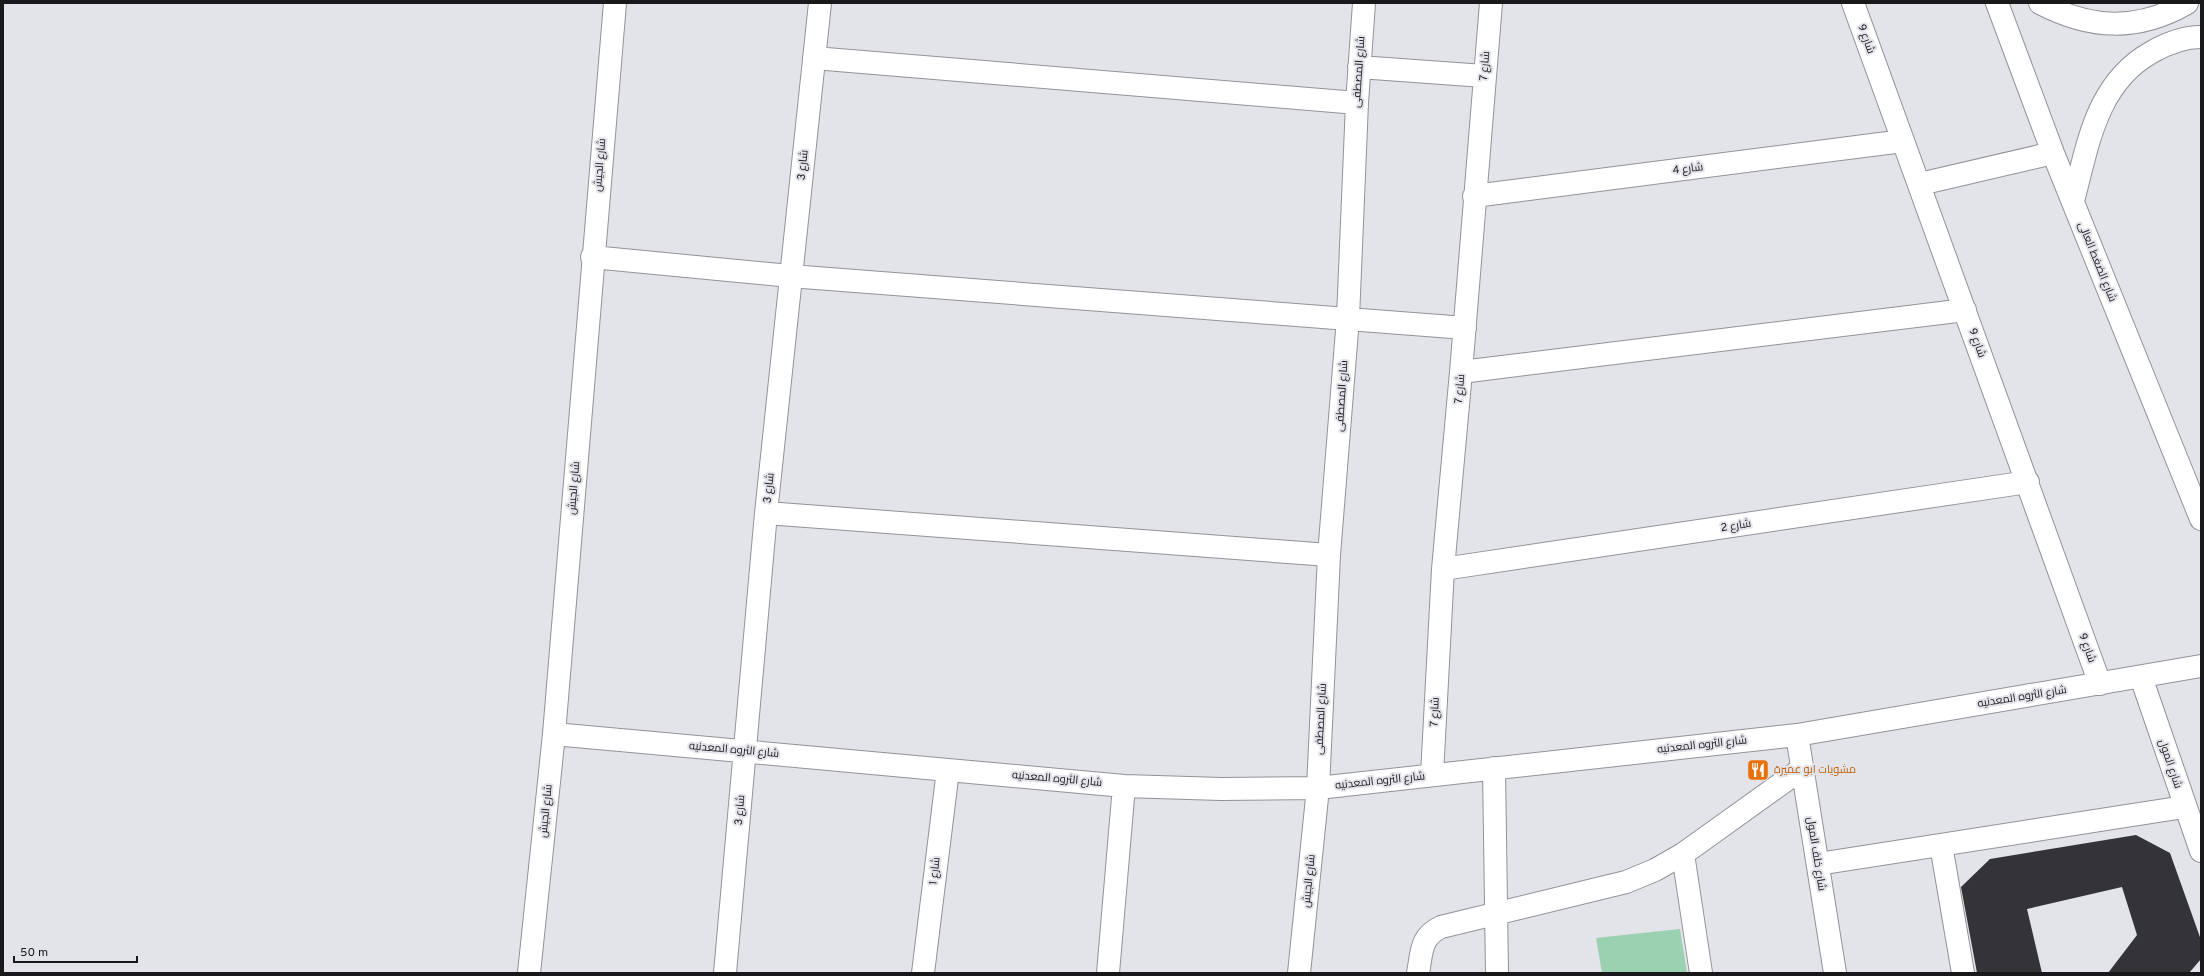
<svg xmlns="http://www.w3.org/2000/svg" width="2204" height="976" viewBox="0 0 2204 976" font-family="Overpass,Cairo,sans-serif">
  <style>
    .green { fill: #9bd0b0 }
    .building { fill: #333338 }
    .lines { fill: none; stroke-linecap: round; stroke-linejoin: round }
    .minor-casing { stroke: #929299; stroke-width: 24 }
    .minor { stroke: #fff; stroke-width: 22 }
    .labels { text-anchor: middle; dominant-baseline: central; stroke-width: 4; stroke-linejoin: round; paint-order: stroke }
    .street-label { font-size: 11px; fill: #19191c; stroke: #e3e3ea }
    .food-label { font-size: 11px; fill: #c56008; stroke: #e3e3ea; text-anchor: start }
  </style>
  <rect width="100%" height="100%" fill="#e3e3ea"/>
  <path class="green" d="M 1680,929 L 1687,973 L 1602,973 L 1596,938 Z"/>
  <path class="building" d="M 2136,835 L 2170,853 L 2201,940 L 2201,959 L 2189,973 L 2108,973 L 2137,935 L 2122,887 L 2027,909 L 2042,973 L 1977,973 L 1961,887 L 1990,859 Z"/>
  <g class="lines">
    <g class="minor-casing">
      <path id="minor" d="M 1853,3 L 2100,684
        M 1997,3 L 2053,153 L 2201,519
        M 2040,3 C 2090,29 2137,32 2187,3
        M 814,58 L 1357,103
        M 1359,67 L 1484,76
        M 1920,184 L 2053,153
        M 1474,196 L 1903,141
        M 2073,201 C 2088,145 2096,83 2152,52 C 2166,44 2184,37 2201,37
        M 592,257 L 790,276 L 1465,328
        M 1461,372 L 1965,310
        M 766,513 L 1329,555
        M 1443,569 L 2028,482
        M 2141,677 L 2201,851
        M 554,734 L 1124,786 L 1221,789 L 1318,788 L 1797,735 L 2201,666
        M 1797,735 L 1835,973
        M 1494,768 L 1497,973
        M 1432,775 L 1443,569 L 1461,372 L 1491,3
        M 1941,845 L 1963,973
        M 1683,854 L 1701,973
        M 1818,864 L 2184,807
        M 529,973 L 554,734 L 615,3
        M 725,973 L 766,513 L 820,3
        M 923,973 L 948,770
        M 1108,973 L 1124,786
        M 1299,973 L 1318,788 L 1329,555 L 1348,318 L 1357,103 L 1364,3
        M 1418,973 C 1422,952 1420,937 1441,927 L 1626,882 L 1655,870 L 1683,854 L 1803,768"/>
    </g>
    <use href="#minor" class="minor"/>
  </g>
  <defs>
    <g id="restaurant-square" transform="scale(1.15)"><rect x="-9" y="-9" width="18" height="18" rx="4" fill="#e8710a" stroke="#e3e3ea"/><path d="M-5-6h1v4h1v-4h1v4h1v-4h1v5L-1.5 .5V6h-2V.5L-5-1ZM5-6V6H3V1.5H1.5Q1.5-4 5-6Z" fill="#fff"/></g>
  </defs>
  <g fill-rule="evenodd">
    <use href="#restaurant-square" x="1758" y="770"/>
  </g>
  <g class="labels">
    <g class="street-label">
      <text transform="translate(1866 39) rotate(70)">شارع 9</text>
      <text transform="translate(1485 66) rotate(-85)">شارع 7</text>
      <text transform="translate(1359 72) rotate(-86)">شارع المصطفى</text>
      <text transform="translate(600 165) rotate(-85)">شارع الجيش</text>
      <text transform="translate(803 165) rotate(-84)">شارع 3</text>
      <text transform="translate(1688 169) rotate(-7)">شارع 4</text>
      <text transform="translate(2097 262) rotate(68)">شارع الضغط العالى</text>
      <text transform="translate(1977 343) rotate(70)">شارع 9</text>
      <text transform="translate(1460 389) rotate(-85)">شارع 7</text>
      <text transform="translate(1342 396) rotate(-86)">شارع المصطفى</text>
      <text transform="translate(574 488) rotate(-85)">شارع الجيش</text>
      <text transform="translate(769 488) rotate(-84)">شارع 3</text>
      <text transform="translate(1736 526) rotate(-9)">شارع 2</text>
      <text transform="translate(2087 648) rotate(70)">شارع 9</text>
      <text transform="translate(2022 697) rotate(-9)">شارع الثروه المعدنيه</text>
      <text transform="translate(1435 712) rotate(-87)">شارع 7</text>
      <text transform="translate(1321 719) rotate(-87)">شارع المصطفى</text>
      <text transform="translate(1702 745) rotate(-6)">شارع الثروه المعدنيه</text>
      <text transform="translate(734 750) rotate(5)">شارع الثروه المعدنيه</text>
      <text transform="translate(2170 764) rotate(71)">شارع المول</text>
      <text transform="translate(1057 779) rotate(5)">شارع الثروه المعدنيه</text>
      <text transform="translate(1380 781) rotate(-6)">شارع الثروه المعدنيه</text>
      <text transform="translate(740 810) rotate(-85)">شارع 3</text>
      <text transform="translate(546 811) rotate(-84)">شارع الجيش</text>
      <text transform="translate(1816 854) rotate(81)">شارع خلف المول</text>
      <text transform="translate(935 871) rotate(-83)">شارع 1</text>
      <text transform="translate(1309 881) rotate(-84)">شارع الجيش</text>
    </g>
    <g class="food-label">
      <text x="1774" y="770">مشويات ابو عميرة</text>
    </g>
  </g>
  <rect width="2204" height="976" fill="none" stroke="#19191c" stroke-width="8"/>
  <path d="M14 956v6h123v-6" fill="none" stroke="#19191c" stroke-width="2"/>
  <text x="20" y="956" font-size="12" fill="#19191c" stroke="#e3e3ea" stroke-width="3" paint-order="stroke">50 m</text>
</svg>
